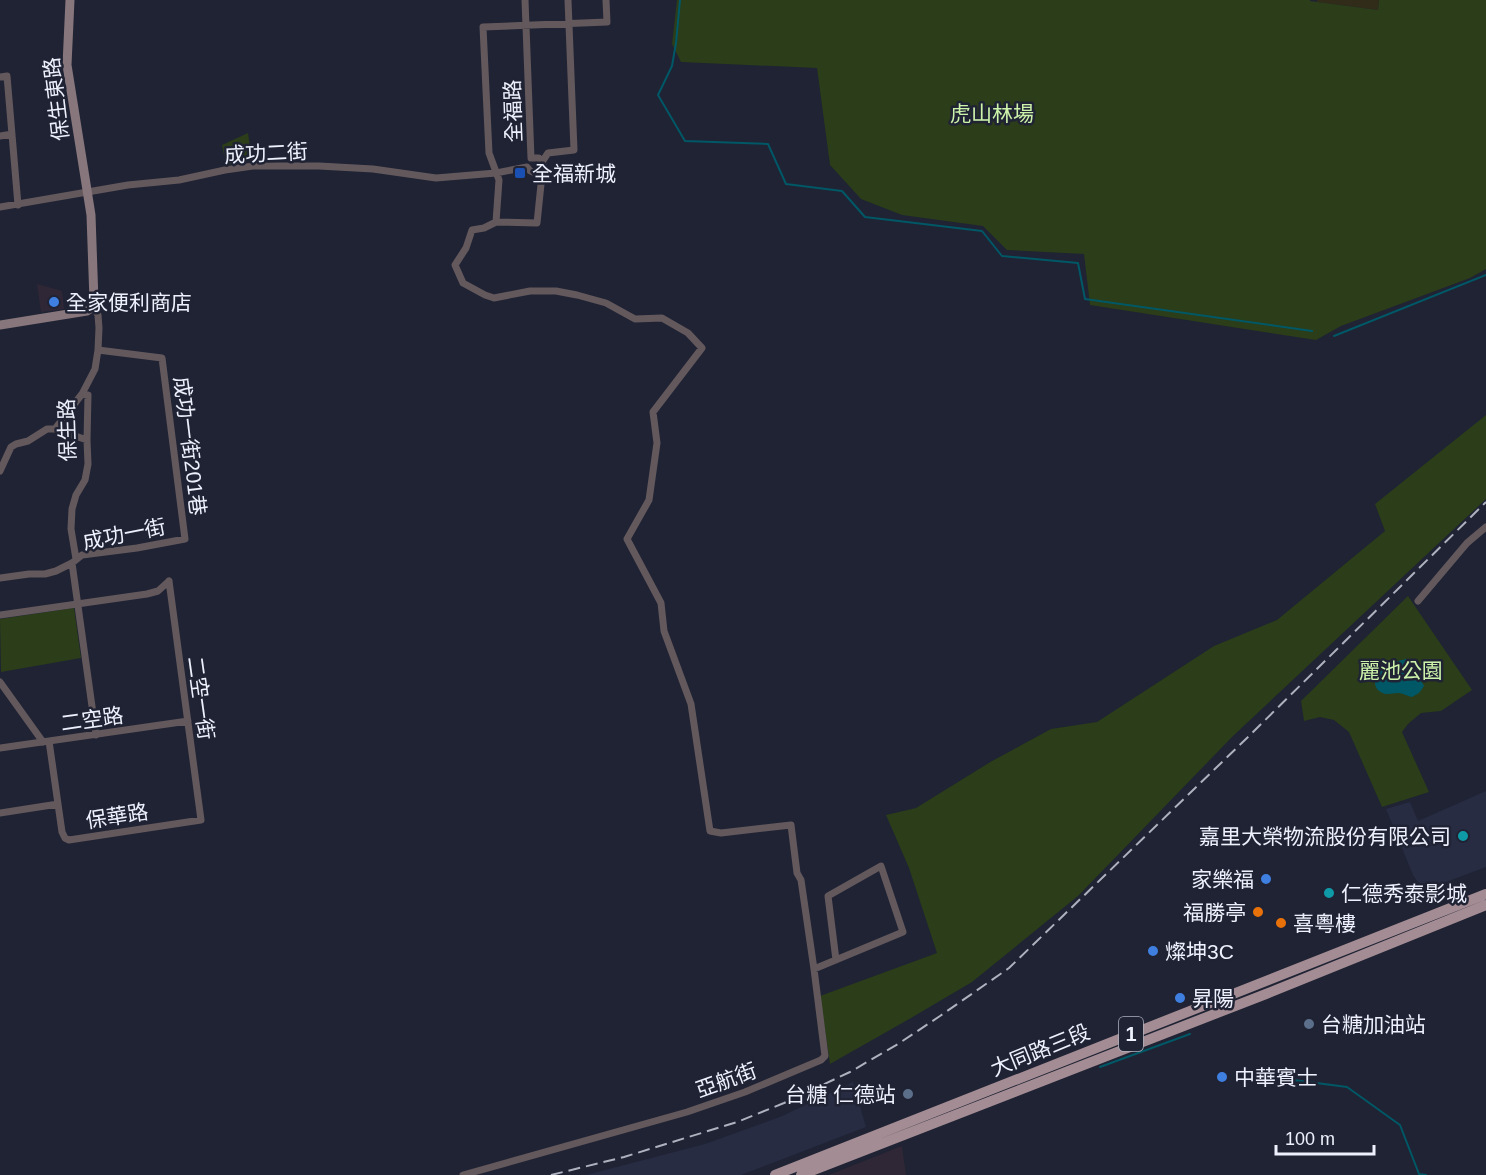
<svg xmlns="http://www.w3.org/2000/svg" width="1486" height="1175" viewBox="0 0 1486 1175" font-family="Arial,'Noto Sans TC',sans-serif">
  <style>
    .commercial { fill: #302736 }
    .built { fill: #272c43 }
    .education { fill: #312b1a }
    .green { fill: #2b3d19 }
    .water { fill: #005866 }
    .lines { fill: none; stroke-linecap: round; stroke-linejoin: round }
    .stream { stroke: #005866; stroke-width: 2 }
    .street { stroke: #63585c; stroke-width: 7 }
    .secondary { stroke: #87767b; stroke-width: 9 }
    .primary { stroke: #a38c93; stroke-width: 10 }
    .rail { stroke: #aeb1be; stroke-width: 2; stroke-dasharray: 12 6; stroke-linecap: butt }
    .transit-dot { fill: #1a4fb4; stroke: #1f2334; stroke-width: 2 }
    .shop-dot { fill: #3f7fe0; stroke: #1f2334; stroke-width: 2 }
    .culture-dot { fill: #0f9aa8; stroke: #1f2334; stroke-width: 2 }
    .food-dot { fill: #e8710a; stroke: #1f2334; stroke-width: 2 }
    .service-dot { fill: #5c6f8a; stroke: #1f2334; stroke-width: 2 }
    .labels { text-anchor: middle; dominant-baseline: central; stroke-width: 5; stroke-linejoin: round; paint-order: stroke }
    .shield { fill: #1f2334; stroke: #b0b3c1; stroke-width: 1.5 }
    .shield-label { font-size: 20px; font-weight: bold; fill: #eef1fd }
    .street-label { font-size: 21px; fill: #eef1fd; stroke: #1f2334 }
    .park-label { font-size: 21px; fill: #cdf3aa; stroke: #1f2334 }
    .poi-label { font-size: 21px; fill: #eef1fd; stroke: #1f2334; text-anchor: start }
  </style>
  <rect width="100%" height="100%" fill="#1f2334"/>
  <path class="commercial" d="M 37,284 L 62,291 L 64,309 L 41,312 Z
    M 902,1146 L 906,1175 L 829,1175 L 839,1171 Z"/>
  <path class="built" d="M 1486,791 L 1486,867 L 1438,885 L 1426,886 L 1418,882 L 1413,875 L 1386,809 L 1410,802 L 1418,821 Z
    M 853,1082 L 866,1127 L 741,1175 L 586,1175 L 705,1144 L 780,1117 Z"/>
  <path class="education" d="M 1317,0 L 1379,0 L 1378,10 L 1317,2 Z"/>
  <path class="green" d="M 677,0 L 1310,0 L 1310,1 L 1378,10 L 1379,0 L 1486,0 L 1486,269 L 1470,278 L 1341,326 L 1316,340 L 1090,305 L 1084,254 L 1007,250 L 983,226 L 902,215 L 861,199 L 830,165 L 817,68 L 681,62 L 672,44 Z
    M 248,133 L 252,161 L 226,165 L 222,145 Z
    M 1486,415 L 1486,499 L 1233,736 L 1078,896 L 972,982 L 911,1018 L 830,1064 L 820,996 L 937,953 L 909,868 L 886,815 L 916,808 L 992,761 L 1051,729 L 1097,722 L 1214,646 L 1277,620 L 1385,531 L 1375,504 Z
    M 1408,596 L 1472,690 L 1441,711 L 1421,713 L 1408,724 L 1402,732 L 1429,792 L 1382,807 L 1349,732 L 1334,720 L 1320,717 L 1304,721 L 1301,701 Z
    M 74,608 L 81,658 L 1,672 L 0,619 Z"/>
  <path class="water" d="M 1406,659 C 1411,665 1412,670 1416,675 C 1419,680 1422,681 1424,686 L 1419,693 L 1412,697 C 1407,696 1403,693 1398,693 C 1395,693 1391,694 1388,694 C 1379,694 1372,686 1376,677 C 1378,671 1385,668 1392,667 C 1395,661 1399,661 1406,659 Z"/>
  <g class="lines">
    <path class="stream" d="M 680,0 L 676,43 L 672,66 L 658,95 L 685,141 L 768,144 L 786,184 L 842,191 L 865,217 L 982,231 L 1002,256 L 1078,263 L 1085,299 L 1312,331
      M 1334,336 L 1486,275
      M 1100,1067 L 1190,1034
      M 1286,1079 L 1347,1087 L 1400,1125 L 1419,1174 L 1426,1175"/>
    <path class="street" d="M 0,77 L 7,76 L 18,205
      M 0,136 L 12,134
      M 542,162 L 548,153 L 574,150 L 568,0
      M 0,207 L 128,185 L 179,180 L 225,170 L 253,166 L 319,166 L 373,169 L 436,178 L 496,173 L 527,167 C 531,174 538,174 542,167
      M 496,222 L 499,180 L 489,153 L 483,27 L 607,22 L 606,0
      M 55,429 L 82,394
      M 0,471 L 11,447 L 16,444 L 28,441 L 47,429 L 55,429 L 87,440
      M 76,559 L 71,529 L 72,509 L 76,495 L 85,480 L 88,464 L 87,440 L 88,395 L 82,394 L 95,369 L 98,350 L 99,328 L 98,315 L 93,307
      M 72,563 L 96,735
      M 0,578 L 29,574 L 45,574 L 56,571 L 72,563 L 82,555 L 137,548 L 185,539 L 162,358 L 98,350
      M 1418,601 L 1467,543 L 1486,527
      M 0,615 L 147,594 L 158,591 L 169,581
      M 0,682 L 43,742
      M 49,741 L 62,832 L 65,838 L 69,840 L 201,820 L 169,581
      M 0,748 L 188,721
      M 0,813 L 58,804
      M 814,969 L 903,932 L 881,866 L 828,896 L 836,960
      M 463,1175 L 687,1112 L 745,1092 L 821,1060 L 825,1056 L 814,969 L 801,880 L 797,873 L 791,825 L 721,833 L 710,831 L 691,704 L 664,631 L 661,603 L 627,539 L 649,500 L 657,443 L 653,412 L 702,348 L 688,333 L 662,318 L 635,319 L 606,303 L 577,295 L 556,291 L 530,291 L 494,298 L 485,295 L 463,283 L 455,265 L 466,248 L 472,230 L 484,228 L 496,222 L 537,223 L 543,165 L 539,158 L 531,158 L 525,0"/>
    <path class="secondary" d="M 0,325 L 87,311 L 93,307 L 94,301 L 91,215 L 67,65 L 70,0"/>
    <path class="primary" d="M 775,1175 L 1486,894
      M 801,1175 L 1266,994 L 1486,905"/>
    <path class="rail" d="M 551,1175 L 624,1157 L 737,1122 L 784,1103 L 850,1072 L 898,1044 L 940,1016 L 1009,968 L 1249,736 L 1486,502"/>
  </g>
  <rect class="transit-dot" x="514" y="167" width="12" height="12" rx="3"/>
  <g class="shop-dot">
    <circle cx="54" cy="302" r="6"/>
    <circle cx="1266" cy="879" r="6"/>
    <circle cx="1153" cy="951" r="6"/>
    <circle cx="1180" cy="998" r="6"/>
    <circle cx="1222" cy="1077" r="6"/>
  </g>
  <g class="culture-dot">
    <circle cx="1463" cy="836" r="6"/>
    <circle cx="1329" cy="893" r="6"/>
  </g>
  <g class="food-dot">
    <circle cx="1258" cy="912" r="6"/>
    <circle cx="1281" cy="923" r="6"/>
  </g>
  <g class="service-dot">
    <circle cx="1309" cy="1024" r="6"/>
    <circle cx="908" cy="1094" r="6"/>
  </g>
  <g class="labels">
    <rect class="shield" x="1119" y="1017" width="24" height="34" rx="4.5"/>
    <g class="shield-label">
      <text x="1131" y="1034">1</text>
    </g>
    <g class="street-label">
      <text transform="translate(56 99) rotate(-97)">保生東路</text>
      <text transform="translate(513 111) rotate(-92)">全福路</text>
      <text transform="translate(266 153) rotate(-3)">成功二街</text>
      <text transform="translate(67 430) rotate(-92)">保生路</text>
      <text transform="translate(190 446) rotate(83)">成功一街201巷</text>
      <text transform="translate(124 534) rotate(-11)">成功一街</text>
      <text transform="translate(201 698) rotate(82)">二空一街</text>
      <text transform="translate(92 719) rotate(-8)">二空路</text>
      <text transform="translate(117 816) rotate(-9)">保華路</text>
      <text transform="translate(1040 1050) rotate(-22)">大同路三段</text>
      <text transform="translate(726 1080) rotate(-20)">亞航街</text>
    </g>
    <g class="park-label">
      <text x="992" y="113">虎山林場</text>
      <text x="1401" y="670">麗池公園</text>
    </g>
    <g class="poi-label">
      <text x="532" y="173">全福新城</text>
      <text x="66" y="302">全家便利商店</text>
      <text x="1451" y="836" text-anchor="end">嘉里大榮物流股份有限公司</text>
      <text x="1254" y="879" text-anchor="end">家樂福</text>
      <text x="1341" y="893">仁德秀泰影城</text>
      <text x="1246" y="912" text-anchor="end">福勝亭</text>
      <text x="1293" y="923">喜粵樓</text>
      <text x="1165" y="951">燦坤3C</text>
      <text x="1192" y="998">昇陽</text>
      <text x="1321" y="1024">台糖加油站</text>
      <text x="1234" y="1077">中華賓士</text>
      <text x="896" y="1094" text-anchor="end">台糖 仁德站</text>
    </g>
  </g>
  <path d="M1276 1145v9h98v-9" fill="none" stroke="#eef1fd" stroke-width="3"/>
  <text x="1285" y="1145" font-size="18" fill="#eef1fd" stroke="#1f2334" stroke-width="4.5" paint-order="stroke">100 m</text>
</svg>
